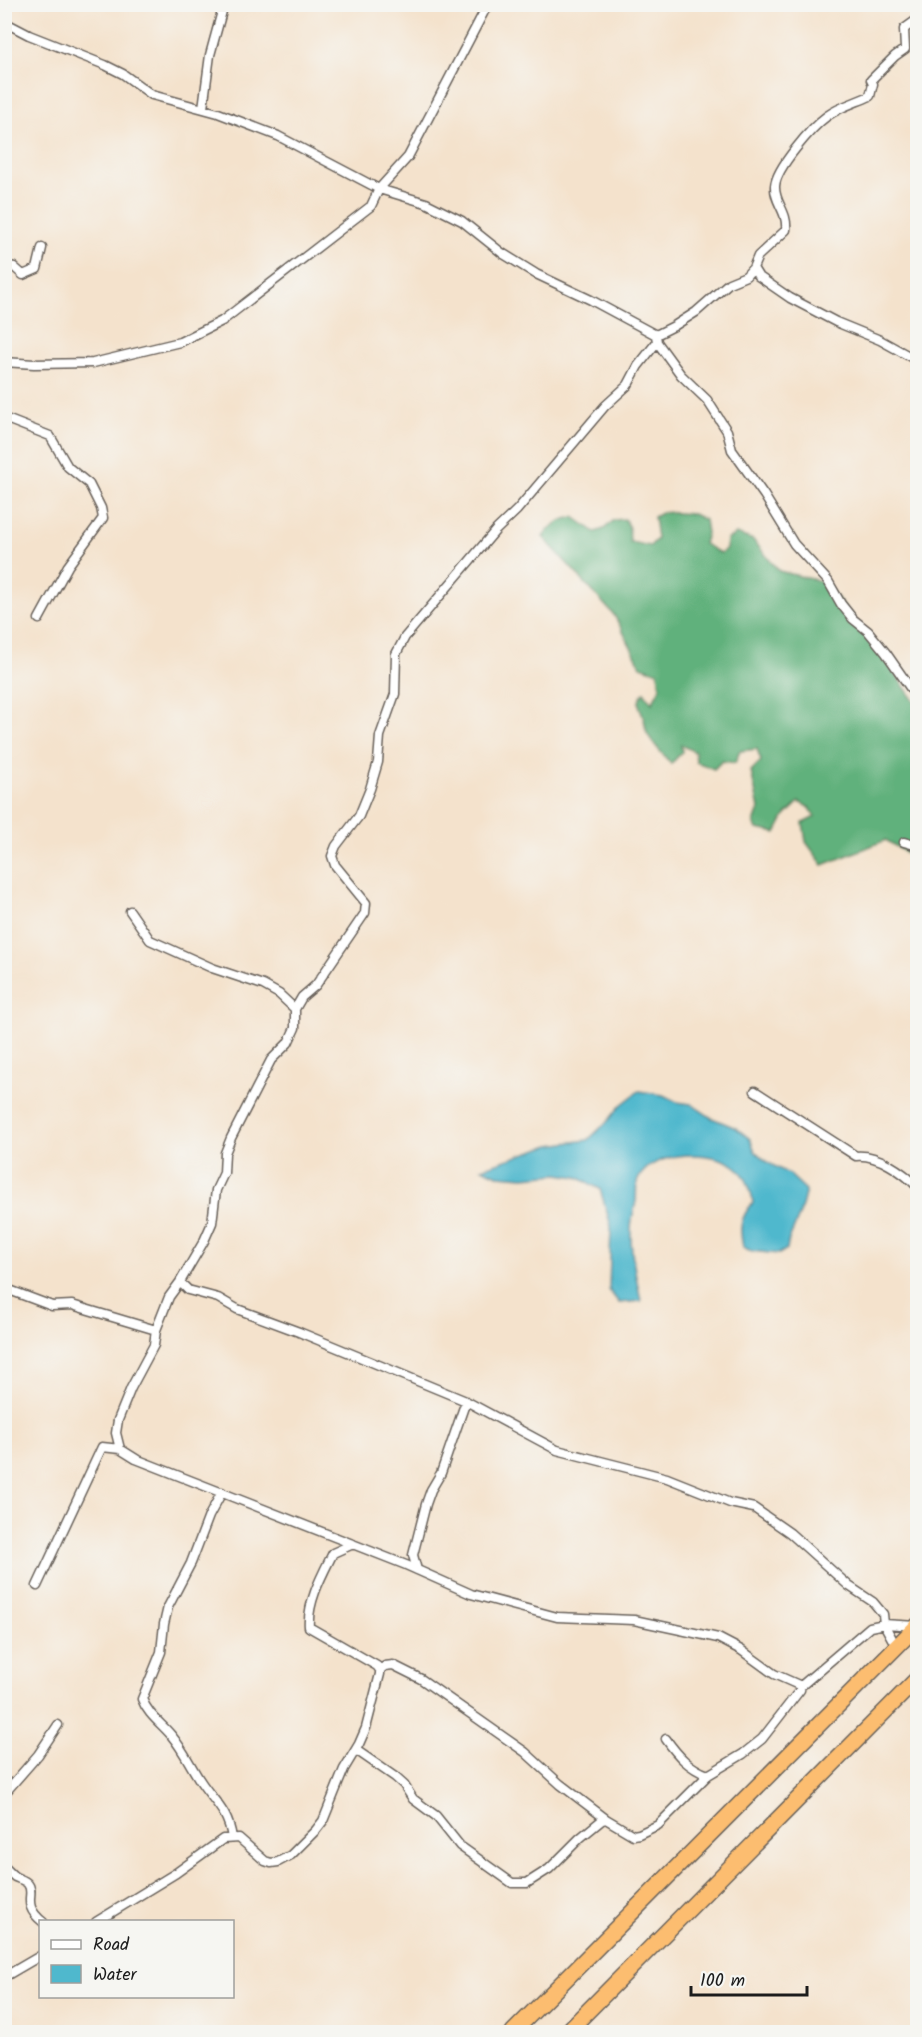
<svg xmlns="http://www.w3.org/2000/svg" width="922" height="2037" viewBox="0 0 922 2037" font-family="Kalam,sans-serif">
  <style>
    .forest { fill: #61b17c; stroke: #3e664c; stroke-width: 1.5 }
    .water { fill: #4fb8cd; stroke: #366a74; stroke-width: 1.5 }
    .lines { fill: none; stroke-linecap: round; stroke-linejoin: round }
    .street-casing { stroke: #68615a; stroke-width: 11 }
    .highway-casing { stroke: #68615a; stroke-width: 18 }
    .street { stroke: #fff; stroke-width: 8 }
    .highway { stroke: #fcbd6f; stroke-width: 15 }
  </style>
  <rect width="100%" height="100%" fill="#f6f6f2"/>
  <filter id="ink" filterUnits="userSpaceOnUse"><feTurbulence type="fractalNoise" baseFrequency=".0167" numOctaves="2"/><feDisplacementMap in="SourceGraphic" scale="12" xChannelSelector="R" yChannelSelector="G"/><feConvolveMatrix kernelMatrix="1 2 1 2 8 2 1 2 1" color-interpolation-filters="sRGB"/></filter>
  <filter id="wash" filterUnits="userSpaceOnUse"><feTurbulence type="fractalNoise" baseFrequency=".008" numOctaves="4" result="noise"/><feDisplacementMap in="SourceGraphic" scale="24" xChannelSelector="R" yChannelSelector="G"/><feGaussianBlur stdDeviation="1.35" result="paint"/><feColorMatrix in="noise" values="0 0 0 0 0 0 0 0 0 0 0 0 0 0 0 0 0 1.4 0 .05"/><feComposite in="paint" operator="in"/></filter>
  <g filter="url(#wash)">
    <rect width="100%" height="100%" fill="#f4e2cc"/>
    <path class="forest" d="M 663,512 L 693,514 L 705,520 L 707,533 L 704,544 L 720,553 L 726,549 L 727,540 L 736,534 L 753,540 L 779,571 L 824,582 L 870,638 L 917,705 L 917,860 L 886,840 L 823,865 L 806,842 L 803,823 L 815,817 L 810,808 L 799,802 L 785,816 L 776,833 L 757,829 L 754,823 L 759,809 L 751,771 L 761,761 L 757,749 L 740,751 L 735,763 L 722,761 L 714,769 L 696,762 L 695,752 L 681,745 L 682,752 L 671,764 C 663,754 653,745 647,733 C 645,728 645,723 644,719 C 640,708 635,702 644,692 L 652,703 L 660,688 L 658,672 L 641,666 L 614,615 L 543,537 C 551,525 560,519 574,517 L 595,532 L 604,529 L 614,520 L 625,519 L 629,527 L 630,542 L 650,546 L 657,539 L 654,517 Z"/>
    <path class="water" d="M 639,1091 L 663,1095 L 677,1102 L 691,1104 L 712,1118 L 736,1128 L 750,1139 L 755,1151 L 767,1162 L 789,1174 L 806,1190 L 800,1214 L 789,1239 L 787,1249 L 779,1254 L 751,1251 L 743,1247 C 739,1229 740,1217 753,1203 C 751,1190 746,1175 736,1167 C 714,1149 654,1150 639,1178 C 635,1183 637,1194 636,1201 C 635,1207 633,1213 632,1219 C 628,1245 636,1275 641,1301 L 619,1303 L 609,1290 L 611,1226 L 600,1189 L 577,1177 L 558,1174 L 524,1177 L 498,1175 L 482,1168 L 550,1145 L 588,1140 L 609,1120 L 621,1105 Z"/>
  </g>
  <g filter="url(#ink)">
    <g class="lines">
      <g class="street-casing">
        <path id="street" d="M 4,22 L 29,35 L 105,65 L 123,74 L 152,95 L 218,113 L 278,136 L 379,189 L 426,203 L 462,221 L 502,253 L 536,274 L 591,300 L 656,335 L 657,342 L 638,366 L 628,385 L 605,406 L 517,510 L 496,530 L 405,637 L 396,654 L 395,694 L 380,736 L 378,762 L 370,789 L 359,816 L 336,846 L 332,856 L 335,865 L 366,903 L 365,913 L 316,985 L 302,997 L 295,1009 L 295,1028 L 288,1043 L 271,1060 L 231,1138 L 225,1153 L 224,1173 L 216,1190 L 212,1223 L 204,1241 L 180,1282 L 169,1297 L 156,1330 L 154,1345 L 131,1388 L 118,1420 L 116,1433 L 120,1449 L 136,1459 L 406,1565 L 471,1594 L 557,1617 L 634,1620 L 718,1638 L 741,1650 L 774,1674 L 801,1686 L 870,1627 L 884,1624 L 916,1626
          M 203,108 L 210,55 L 224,4
          M 4,265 L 14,267 L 23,275 L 37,269 L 42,248
          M 753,268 L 758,276 L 790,298 L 836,322 L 880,340 L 918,361
          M 656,335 L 674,326 L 696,312 L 729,283 L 746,276 L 753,268 L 758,256 L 786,230 C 788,211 774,203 775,186 C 776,168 812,127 827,116 C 839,107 857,102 870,96 L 873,84 L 871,80 L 895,56 L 905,49 L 904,29 L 918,19
          M 657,342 L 681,375 L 707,400 L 727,431 L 732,450 L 764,495 L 794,544 L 828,581 L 841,604 L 853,619 L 868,631 L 886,653 L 918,699
          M 4,362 L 34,364 L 93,363 L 180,342 L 222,321 L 371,206 L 379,189 L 408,157 L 488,4
          M 4,418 L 50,436 L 68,467 L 89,484 L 101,508 L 103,518 L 68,566 L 39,619
          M 904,842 L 918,846
          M 130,911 L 150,940 L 212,968 L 263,985 L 279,994 L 295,1009
          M 755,1091 L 856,1156 C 878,1154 903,1172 918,1187
          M 180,1282 L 188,1290 L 218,1298 L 237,1309 L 299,1332 L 466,1401 L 441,1473 L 431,1490 L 426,1504 L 413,1555 L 417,1570
          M 4,1288 L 52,1306 L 72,1305 L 156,1330
          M 466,1401 L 557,1450 L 667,1478 L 730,1503 L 754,1508 L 790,1533 L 849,1586 L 873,1602 L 883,1614 L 884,1624 L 896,1646
          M 222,1492 L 209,1516 L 191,1563 L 168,1607 L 164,1624 L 161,1652 L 142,1699 C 148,1715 161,1723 171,1735 C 183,1749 191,1767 201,1782 C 215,1803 228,1811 232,1838
          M 37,1586 L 102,1447 L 120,1449
          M 380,1670 L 385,1666 L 393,1665 L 421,1679 L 525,1752 L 560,1784 L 606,1819
          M 666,1739 C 678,1756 689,1768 708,1775
          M 356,1750 L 395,1777 L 404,1785 L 413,1799 L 436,1816 L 460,1846 L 512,1883 L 527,1883 L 549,1869 L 580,1838 L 602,1820 L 606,1819 L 633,1835 L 639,1834 L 658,1825 L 708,1775 L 743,1754 L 762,1739 L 800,1690 L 801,1686
          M 4,1794 L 38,1755 L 58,1725
          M 4,1867 C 8,1870 11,1874 15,1877 C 19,1879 25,1880 28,1884 C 36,1894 20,1904 43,1922
          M 96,1922 L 176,1873 L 223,1839 L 239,1838 L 265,1861 L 271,1863 L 278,1862 L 291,1855 L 316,1830 L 323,1821 L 344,1769 L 359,1744 L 366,1728 L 380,1674 L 380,1670 L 377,1666 L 309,1627 C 307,1602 322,1575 333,1553 L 353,1544
          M 4,1977 L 40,1956"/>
      </g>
      <g class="highway-casing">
        <path id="highway" d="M 513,2032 L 918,1625
          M 567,2032 L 918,1678"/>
      </g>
      <use href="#street" class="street"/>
      <use href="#highway" class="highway"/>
    </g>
  </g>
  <rect width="922" height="2037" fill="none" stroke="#f6f6f2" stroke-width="24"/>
  <rect x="39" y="1920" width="195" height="78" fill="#f6f6f2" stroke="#9f9f9c" stroke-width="1.5"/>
  <rect x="51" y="1940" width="30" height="9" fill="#ffffff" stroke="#9f9f9c" stroke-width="1.5"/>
  <text x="93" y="1950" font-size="18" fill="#1c1c1c">Road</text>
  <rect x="51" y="1965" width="30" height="18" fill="#4fb8cd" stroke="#9f9f9c" stroke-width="1.5"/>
  <text x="93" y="1980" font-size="18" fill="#1c1c1c">Water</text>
  <path d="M691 1986v9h116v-9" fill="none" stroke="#1c1c1c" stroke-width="3"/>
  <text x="700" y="1986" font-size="18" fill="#1c1c1c" stroke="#f6f6f2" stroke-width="4.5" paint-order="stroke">100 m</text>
</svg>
